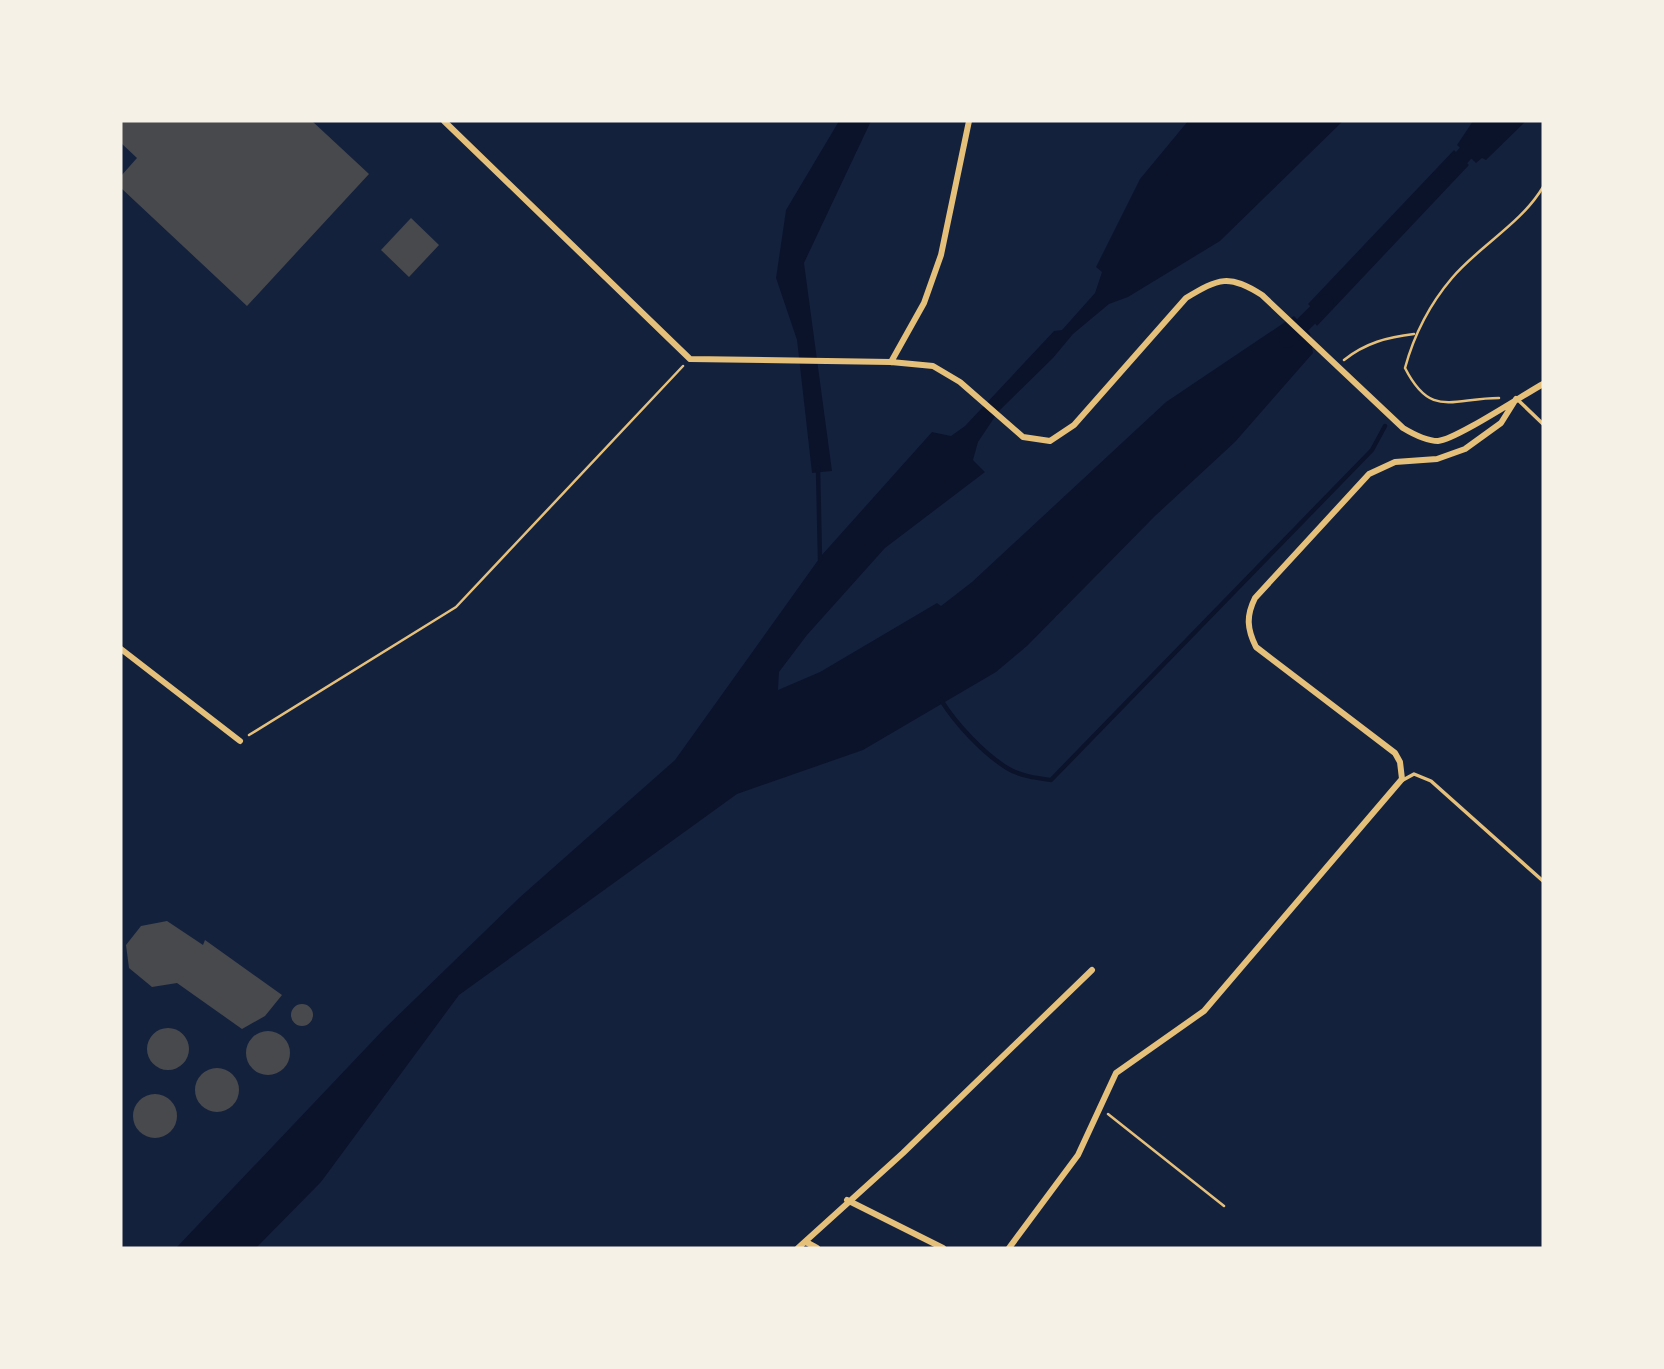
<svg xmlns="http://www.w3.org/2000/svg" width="1664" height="1369" viewBox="0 0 1664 1369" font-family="'Source Sans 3',sans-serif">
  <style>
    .water { fill: #0b132b }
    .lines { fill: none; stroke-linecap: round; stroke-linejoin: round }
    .stream { stroke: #0b132b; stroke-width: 4.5 }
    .canal { stroke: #0b132b; stroke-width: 16 }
    .building { fill: #48494c }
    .path { stroke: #e5c07b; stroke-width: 2.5 }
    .service { stroke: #e5c07b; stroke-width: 3.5 }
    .minor { stroke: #e5c07b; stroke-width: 6 }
  </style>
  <rect width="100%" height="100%" fill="#14213d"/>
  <path class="water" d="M 839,121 L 871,121 L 804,263 L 832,471 L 812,473 L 797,340 L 776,278 L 786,210 Z
    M 1188,121 L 1343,121 L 1220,241 L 1128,297 L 1109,304 L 1073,334 L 1053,358 L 998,412 L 978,442 L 973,460 L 985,472 L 885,548 L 807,635 L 779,672 L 778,690 L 820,672 L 937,603 L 941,606 L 972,582 L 1166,402 L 1294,316 L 1310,333 L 1313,353 L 1235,442 L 1155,516 L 1027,646 L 996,672 L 863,750 L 737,794 L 459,995 L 321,1182 L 256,1248 L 176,1248 L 384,1029 L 519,898 L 675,760 L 821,556 L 932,432 L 951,436 L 965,426 L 1054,331 L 1062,330 L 1095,293 L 1102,272 L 1096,267 L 1140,179 Z
    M 1473,121 L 1526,121 L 1486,160 L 1482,158 L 1476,163 L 1457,145 Z
    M 1454,150 L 1469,165 L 1317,326 L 1306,312 L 1311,307 L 1308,304 Z"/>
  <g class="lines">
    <path class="stream" d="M 818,468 L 820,560
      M 941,700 C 956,724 983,753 1007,768 C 1020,776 1036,778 1051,780 L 1372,450 L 1385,426"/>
    <path class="canal" d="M 1447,174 L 1494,121
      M 1287,340 L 1326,302"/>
  </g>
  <path class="building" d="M 121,121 L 312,121 L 369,174 L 247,306 L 121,188 L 121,176 L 137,158 L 121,143 Z
    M 411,218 L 439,245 L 409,277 L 381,250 Z
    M 167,921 L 203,945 L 205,940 L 282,995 L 265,1016 L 242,1029 L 177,983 L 152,987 L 129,968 L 126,945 L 141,926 Z
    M291 1015a11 11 0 1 1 22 0a11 11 0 1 1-22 0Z
    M147 1049a21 21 0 1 1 42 0a21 21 0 1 1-42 0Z
    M246 1053a22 22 0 1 1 44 0a22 22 0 1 1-44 0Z
    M195 1090a22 22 0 1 1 44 0a22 22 0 1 1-44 0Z
    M133 1116a22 22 0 1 1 44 0a22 22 0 1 1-44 0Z"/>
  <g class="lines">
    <path class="path" d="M 1344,360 C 1365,343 1388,337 1414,334
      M 1499,398 C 1452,398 1431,419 1405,368 C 1414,335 1429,305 1452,278 C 1479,246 1521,224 1543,187
      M 249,735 L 456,607 L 683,366
      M 1108,1114 L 1224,1206"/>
    <path class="service" d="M 1517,399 L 1543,424
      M 1403,780 L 1414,774 L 1431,781 L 1543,881"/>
    <path class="minor" d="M 444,121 L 690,359 L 891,362 L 933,366 L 960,382 L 1023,437 L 1050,441 L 1074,425 L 1186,298 C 1219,278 1229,274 1262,295 L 1403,428 C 1413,434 1426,441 1438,441 C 1455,440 1523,395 1543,384
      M 891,362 L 924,303 L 941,255 L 969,121
      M 121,649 L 240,741
      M 847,1200 L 943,1248
      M 806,1242 L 817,1248
      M 798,1248 L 903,1153 L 1092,970
      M 1009,1248 L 1078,1155 L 1116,1073 L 1204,1011 L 1402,779 L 1400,762 L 1395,753 L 1256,647 C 1247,629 1246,616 1255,598 L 1369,474 L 1395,462 L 1437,459 L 1465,449 L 1501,423 L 1516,399"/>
  </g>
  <rect width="1664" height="1369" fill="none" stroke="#f6f1e7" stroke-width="245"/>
</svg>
